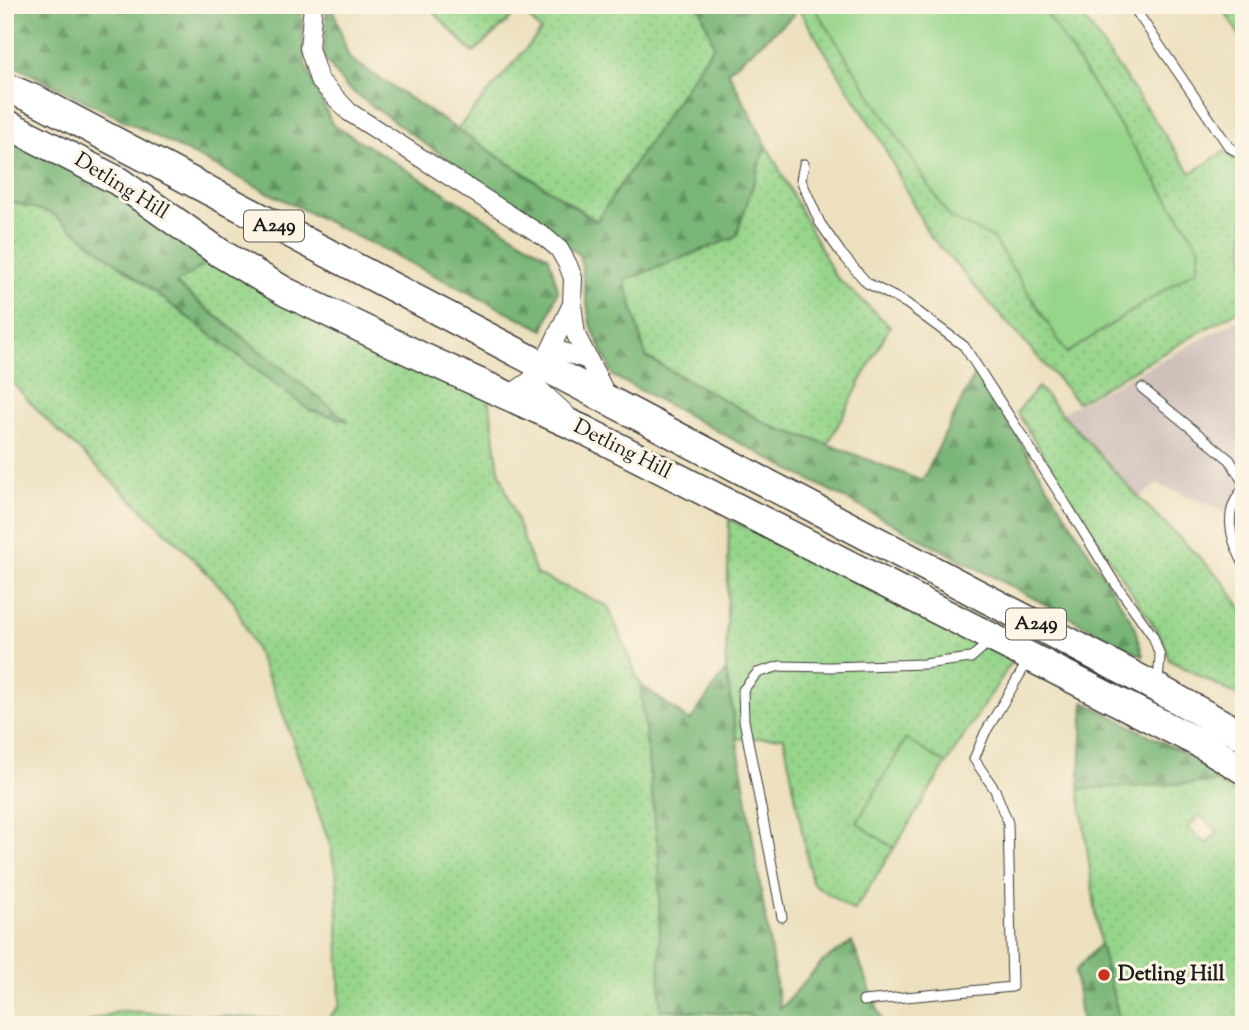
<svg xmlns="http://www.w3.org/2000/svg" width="1249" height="1030" viewBox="0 0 1249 1030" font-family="'Sorts Mill Goudy',serif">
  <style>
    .industrial { fill: #cfc0ba }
    .grass { fill: url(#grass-dots); stroke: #5a7854; stroke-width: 2; fill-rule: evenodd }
    .forest { fill: url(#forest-firs); stroke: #4a694a; stroke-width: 2 }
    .pitch { fill: #97d58b; stroke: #5a7854; stroke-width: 2 }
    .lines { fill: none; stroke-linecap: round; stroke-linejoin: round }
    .service-casing { stroke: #3b3934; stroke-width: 11 }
    .minor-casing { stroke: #3b3934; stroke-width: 20 }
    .trunk-casing { stroke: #3b3934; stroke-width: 31 }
    .service { stroke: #fff; stroke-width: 9 }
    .minor { stroke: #fff; stroke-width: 18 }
    .trunk { stroke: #fff; stroke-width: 28 }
    .poi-dot { fill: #c8321e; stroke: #fcf5e5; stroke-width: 2.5 }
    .labels { text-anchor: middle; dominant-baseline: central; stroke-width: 6; stroke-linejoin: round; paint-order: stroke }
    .shield { fill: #fcf5e5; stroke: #5f5d58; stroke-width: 2 }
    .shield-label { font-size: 19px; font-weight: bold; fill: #1c1c1c }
    .street-label { font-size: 21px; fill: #1c1c1c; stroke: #fcf5e5 }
    .poi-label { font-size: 21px; font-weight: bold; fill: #1c1c1c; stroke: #fcf5e5; text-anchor: start }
  </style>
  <defs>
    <pattern id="grass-dots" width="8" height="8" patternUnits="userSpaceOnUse" patternTransform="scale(1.75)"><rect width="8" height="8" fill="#97d58b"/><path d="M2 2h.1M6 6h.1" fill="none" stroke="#82b677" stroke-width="1.8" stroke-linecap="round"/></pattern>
    <pattern id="forest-firs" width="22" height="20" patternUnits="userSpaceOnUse" patternTransform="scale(1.75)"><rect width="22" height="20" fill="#79b677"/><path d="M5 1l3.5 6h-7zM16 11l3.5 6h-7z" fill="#629361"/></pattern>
  </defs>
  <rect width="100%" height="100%" fill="#fcf5e5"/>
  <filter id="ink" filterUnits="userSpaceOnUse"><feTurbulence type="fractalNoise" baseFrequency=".0143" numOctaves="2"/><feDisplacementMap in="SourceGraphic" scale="14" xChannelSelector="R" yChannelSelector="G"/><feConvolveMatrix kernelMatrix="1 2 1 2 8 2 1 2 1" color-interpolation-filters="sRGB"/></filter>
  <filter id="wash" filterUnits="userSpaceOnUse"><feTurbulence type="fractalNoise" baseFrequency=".00686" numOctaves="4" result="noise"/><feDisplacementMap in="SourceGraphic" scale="28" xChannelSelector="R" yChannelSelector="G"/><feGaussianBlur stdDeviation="1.57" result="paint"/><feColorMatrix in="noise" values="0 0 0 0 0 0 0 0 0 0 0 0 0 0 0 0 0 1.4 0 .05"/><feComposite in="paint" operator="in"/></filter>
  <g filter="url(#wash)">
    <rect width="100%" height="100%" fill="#ece0bf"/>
    <path class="industrial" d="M 1244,317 L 1244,494 L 1224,511 L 1157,484 L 1139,498 L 1061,413 Z"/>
    <path class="grass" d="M 427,5 L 699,5 L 714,44 L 597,221 L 457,129 L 541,31 L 521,9 L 473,53 Z
      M 796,5 L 1075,5 L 1191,173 L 1225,151 L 1235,161 L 1244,165 L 1244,307 L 1078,402 L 929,235 L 882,143 Z
      M 766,144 L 835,276 L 890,326 L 828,444 L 773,427 L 646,357 L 624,279 L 736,237 Z
      M 5,200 L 51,213 L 310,410 L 346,420 L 175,283 L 212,259 L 489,397 L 499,470 L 536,574 L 608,606 L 640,684 L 659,859 L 661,1009 L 751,1015 L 757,1025 L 86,1025 L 91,1020 L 121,1011 L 315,1021 L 329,1018 L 340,1005 L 337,878 L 330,845 L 277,697 L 233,600 L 181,546 L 49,422 L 5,375 Z
      M 1038,387 L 1139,498 L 1222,580 L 1244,612 L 1244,699 L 1169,660 L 1163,640 L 1068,495 L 1017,412 Z
      M 729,519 L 1013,660 L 946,764 L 906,740 L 857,823 L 894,848 L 854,911 L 812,883 L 784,737 L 737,739 L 726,671 Z
      M 1216,782 L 1244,799 L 1244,1025 L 1121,1025 L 1100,944 L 1079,789 ZM 1200,815 L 1218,832 L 1206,844 L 1188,828 Z"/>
    <path class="forest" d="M 5,5 L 287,5 L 301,8 L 305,64 L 332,124 L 549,257 L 558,290 L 544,330 L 5,61 Z
      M 327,5 L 332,5 L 349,58 L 596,221 L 714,45 L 699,5 L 787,5 L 794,15 L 728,71 L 766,144 L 736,237 L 625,280 L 646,357 L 773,427 L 828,444 L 922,481 L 976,371 L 1134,625 L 1143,656 L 613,376 L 590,323 L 580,255 L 346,87 L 324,58 Z
      M 5,140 L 119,192 L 212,259 L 176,284 L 348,421 L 309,410 L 51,213 L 5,200 Z
      M 726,671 L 780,1009 L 822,962 L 852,942 L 884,1025 L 757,1025 L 751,1015 L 660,1009 L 659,859 L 640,684 L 690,721 Z
      M 1084,702 L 1221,772 L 1216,782 L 1079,789 Z
      M 1100,944 L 1121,1025 L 1082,1025 L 1075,971 Z"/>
    <path class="pitch" d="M 813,5 L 1041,5 L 1200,248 L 1197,269 L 1067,353 L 993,238 L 949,217 Z
      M 1221,5 L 1244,5 L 1244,43 Z
      M 906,739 L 946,764 L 894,848 L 857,823 Z"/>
  </g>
  <g filter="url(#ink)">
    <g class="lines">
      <g class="service-casing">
        <path id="service" d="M 1132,5 L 1229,147 L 1244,156
          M 804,164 L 801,180 L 820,223 L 841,253 L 867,283 L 906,303 L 964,346 L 1059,493 L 1113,580 L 1153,636 L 1160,656 L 1158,682
          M 1142,388 L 1230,460 L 1244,484
          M 1244,488 C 1222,511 1230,539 1244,564
          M 782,917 L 744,720 L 743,690 L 757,673 L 780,666 L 830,667 L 924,664 L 971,658 L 990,641
          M 863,1001 L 1012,987 L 1008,823 L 995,790 L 974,759 L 985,733 L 1028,661"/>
      </g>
      <g class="minor-casing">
        <path id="minor" d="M 313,5 L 309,48 L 319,80 L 349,112 L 546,238 L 559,249 L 568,265 L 573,278 L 572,304 L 543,365 L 530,381 L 508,396
          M 572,304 L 576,335 L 608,398
          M 551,348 L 588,360
          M 530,381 L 566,414"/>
      </g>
      <g class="trunk-casing">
        <path id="trunk" d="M 5,87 L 38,101 L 1157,688 L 1244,736
          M 5,123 L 118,181 L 220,253 L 286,292 L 422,357 L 586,431 L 1205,746 L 1244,770"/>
      </g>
      <use href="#service" class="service"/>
      <use href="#minor" class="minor"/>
      <use href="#trunk" class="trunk"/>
    </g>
  </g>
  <circle class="poi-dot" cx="1104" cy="975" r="7"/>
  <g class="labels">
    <g class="shield">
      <rect x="244" y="210.5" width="60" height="31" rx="5"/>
      <rect x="1006" y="608.5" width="60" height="31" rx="5"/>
    </g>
    <g class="shield-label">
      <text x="274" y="226">A249</text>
      <text x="1036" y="624">A249</text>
    </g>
    <g class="street-label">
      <text transform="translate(121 187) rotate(32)">Detling Hill</text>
      <text transform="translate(622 450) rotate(27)">Detling Hill</text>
    </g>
    <g class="poi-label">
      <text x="1118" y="975">Detling Hill</text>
    </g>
  </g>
  <rect width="1249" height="1030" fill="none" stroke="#fcf5e5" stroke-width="28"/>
</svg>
